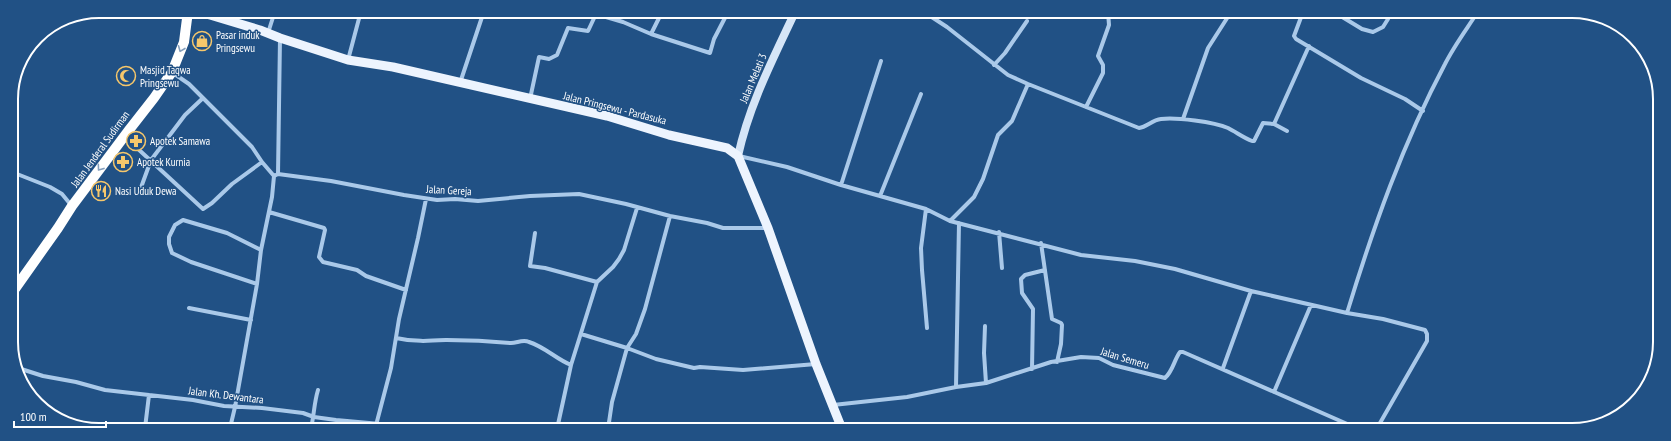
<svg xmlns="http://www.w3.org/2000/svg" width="1671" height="441" viewBox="0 0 1671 441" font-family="'PT Sans Narrow',sans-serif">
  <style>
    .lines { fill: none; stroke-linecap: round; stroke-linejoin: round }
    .street { stroke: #aac9e9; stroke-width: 4 }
    .secondary { stroke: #d5e5f7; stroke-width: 8 }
    .primary { stroke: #edf4fe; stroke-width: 9 }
    .highway { stroke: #fff; stroke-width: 10 }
    .oneway { stroke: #859fbc }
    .labels { text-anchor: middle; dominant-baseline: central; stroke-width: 3; stroke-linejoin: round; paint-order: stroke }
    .poi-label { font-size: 11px; fill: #fff; stroke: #215185; text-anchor: start }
    .street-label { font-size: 11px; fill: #fff; stroke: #215185 }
    .rim { fill: none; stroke: #fff; stroke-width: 2 }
  </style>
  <rect width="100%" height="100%" fill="#215185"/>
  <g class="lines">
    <path class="street" d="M 924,12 L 947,27 L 1008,75 L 1028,84 L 1139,128 C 1147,127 1152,120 1161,119 C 1176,117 1214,122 1228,128 C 1236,132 1244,138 1252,141 L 1254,141 L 1263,123 L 1274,124 L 1287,131
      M 1303,12 L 1294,36 L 1296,39 L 1361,78 L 1405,99 L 1423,111
      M 1334,12 L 1362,29 L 1373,32 L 1383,27 L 1388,19
      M 268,33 L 275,11
      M 651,34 L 662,12
      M 348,60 L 361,11
      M 994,65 L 1005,53 L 1027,21
      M 173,73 L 189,84 L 252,147 L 262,162 L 274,176
      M 460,83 L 484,11
      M 530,99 L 539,57 L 549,59 L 557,55 L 568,28 L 588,31 L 596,14 L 623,22 L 651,34 L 710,53 L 714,39 L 728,12
      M 1086,107 L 1103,73 L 1103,65 L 1098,56 L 1109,25 L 1108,12
      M 1183,119 L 1208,48 L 1231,12
      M 1274,124 L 1309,46
      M 124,136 L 203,209 L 212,203 L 232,184 L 262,162
      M 739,156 L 787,167 L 841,185 L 926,209 L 950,221 L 1081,255 L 1135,261 L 1175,269 L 1251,291 L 1347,313 L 1383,319 L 1425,330 L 1427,334 L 1427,341 L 1376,430
      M 12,172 L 50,187 L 62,194 L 71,205
      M 278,174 L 280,38
      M 274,176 L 278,174 L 331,181 L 404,195 L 437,200 L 455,199 L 478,201 L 530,196 L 579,194 L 626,204 L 670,216 L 707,223 L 723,228 L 768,228
      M 841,185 L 881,61
      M 139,193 L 151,160 L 185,115 L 203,98
      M 880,196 L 921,94
      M 926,209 L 921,248 L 922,270 L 927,328
      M 269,212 L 324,228 L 325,230 L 319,257 L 323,262 L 357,270 L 366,276 L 406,290
      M 950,221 L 974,197 L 983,179 L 998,135 L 1012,121 L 1028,84
      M 999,232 L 1002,268
      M 535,233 L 530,266 L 545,268 L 597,282
      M 1041,243 L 1052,319 L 1061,323 L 1062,325 L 1061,344 L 1057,362
      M 257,284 L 191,262 L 172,253 L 169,244 L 169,237 L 175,225 L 183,220 L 227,233 L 261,250
      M 189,308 L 251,320
      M 1347,313 C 1373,228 1403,143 1445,64 C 1454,46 1466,30 1477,13
      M 985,326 L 984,353 L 986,383
      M 581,334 L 627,348 L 656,359 L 694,368 L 700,367 L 743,370 L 816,364
      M 396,338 C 413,342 429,341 447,340 C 469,340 490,341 511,343 C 517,343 523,339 529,342 C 545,347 556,359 571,365
      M 18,368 L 43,376 L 76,382 L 105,390 L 193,400 L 224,406 L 262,408 L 303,413 L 314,417 L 336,420 L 435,429
      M 1223,368 L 1251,291
      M 1032,369 L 1033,309 L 1022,293 L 1021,279 L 1025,275 L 1045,270
      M 956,387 L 959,223
      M 1274,392 L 1311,305
      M 833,405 L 907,397 L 956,387 L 986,383 L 1051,362 L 1081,357 L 1099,358 L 1113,365 L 1165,378 C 1173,371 1174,360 1180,352 L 1183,352 L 1361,430
      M 145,428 L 149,395
      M 230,428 L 235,407 L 257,284 L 261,250 L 272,197 L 274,176
      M 311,428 C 314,416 314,403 318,390
      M 375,429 L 391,368 L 399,319 L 418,238 L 426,199
      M 557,429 L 571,365 L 597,282 L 613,267 L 619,259 L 624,250 L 637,208
      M 608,429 L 612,402 L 627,348 L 636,334 L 645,309 L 670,216"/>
    <path class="secondary" d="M 738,156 C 749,105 773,59 795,12"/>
    <path class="primary" d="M 202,11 L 210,15 L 260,30 L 280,38 L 348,60 L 393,67 L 607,116 L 669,135 L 727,148 L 738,156 L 768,228 L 816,364 L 842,429"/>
    <path class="highway" d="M 12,293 L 58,228 L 72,206 L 129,130 L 154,98 L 172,72 L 184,42 L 188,11"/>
  </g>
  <defs><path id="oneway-chevron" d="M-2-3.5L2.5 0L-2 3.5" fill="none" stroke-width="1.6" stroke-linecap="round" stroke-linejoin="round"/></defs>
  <g class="oneway">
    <use href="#oneway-chevron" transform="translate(181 49) rotate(112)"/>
    <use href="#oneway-chevron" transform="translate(100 168) rotate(126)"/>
  </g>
  <defs>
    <g id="shop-ring" transform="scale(1)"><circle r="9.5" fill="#215185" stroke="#f6c76b" stroke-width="1.5"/><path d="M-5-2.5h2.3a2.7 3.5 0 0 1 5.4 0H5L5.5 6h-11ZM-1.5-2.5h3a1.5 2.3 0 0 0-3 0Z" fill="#f6c76b"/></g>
    <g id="mosque-ring" transform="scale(1)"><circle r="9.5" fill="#215185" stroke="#f6c76b" stroke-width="1.5"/><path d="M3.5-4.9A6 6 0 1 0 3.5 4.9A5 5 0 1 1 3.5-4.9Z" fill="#f6c76b"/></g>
    <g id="pharmacy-ring" transform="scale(1)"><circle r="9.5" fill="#215185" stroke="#f6c76b" stroke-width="1.5"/><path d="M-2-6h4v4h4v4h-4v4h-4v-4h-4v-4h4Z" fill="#f6c76b"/></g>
    <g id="restaurant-ring" transform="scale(1)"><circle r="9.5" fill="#215185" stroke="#f6c76b" stroke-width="1.5"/><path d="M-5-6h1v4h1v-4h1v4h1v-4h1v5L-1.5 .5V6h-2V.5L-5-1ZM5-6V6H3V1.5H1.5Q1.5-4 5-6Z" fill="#f6c76b"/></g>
  </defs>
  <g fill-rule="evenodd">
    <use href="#shop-ring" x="202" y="41"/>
    <use href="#mosque-ring" x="126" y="76"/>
    <use href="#pharmacy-ring" x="136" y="141"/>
    <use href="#pharmacy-ring" x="123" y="162"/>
    <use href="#restaurant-ring" x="101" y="191"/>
  </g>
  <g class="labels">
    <g class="poi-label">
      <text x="216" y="35">Pasar induk<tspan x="216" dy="13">Pringsewu</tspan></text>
      <text x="140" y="70">Masjid Taqwa<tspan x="140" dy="13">Pringsewu</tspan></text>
      <text x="150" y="141">Apotek Samawa</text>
      <text x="137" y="162">Apotek Kurnia</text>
      <text x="115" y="191">Nasi Uduk Dewa</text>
    </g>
    <g class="street-label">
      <text transform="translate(753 78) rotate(-67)">Jalan Melati 3</text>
      <text transform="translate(615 108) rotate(14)">Jalan Pringsewu - Pardasuka</text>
      <text transform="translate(100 149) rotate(-54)">Jalan Jenderal Sudirman</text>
      <text transform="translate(449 190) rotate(3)">Jalan Gereja</text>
      <text transform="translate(1125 358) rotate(17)">Jalan Semeru</text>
      <text transform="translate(226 395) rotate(7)">Jalan Kh. Dewantara</text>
    </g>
  </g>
  <path d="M0 0H1671V441H0ZM99 18H1572A81 81 0 0 1 1653 99V342A81 81 0 0 1 1572 423H99A81 81 0 0 1 18 342V99A81 81 0 0 1 99 18Z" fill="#215185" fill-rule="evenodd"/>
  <path class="rim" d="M99 18H1572A81 81 0 0 1 1653 99V342A81 81 0 0 1 1572 423H99A81 81 0 0 1 18 342V99A81 81 0 0 1 99 18Z"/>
  <path d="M14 421v6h92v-6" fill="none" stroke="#ffffff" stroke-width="2"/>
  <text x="20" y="421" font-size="12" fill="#ffffff" stroke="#215185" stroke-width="3" paint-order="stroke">100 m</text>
</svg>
